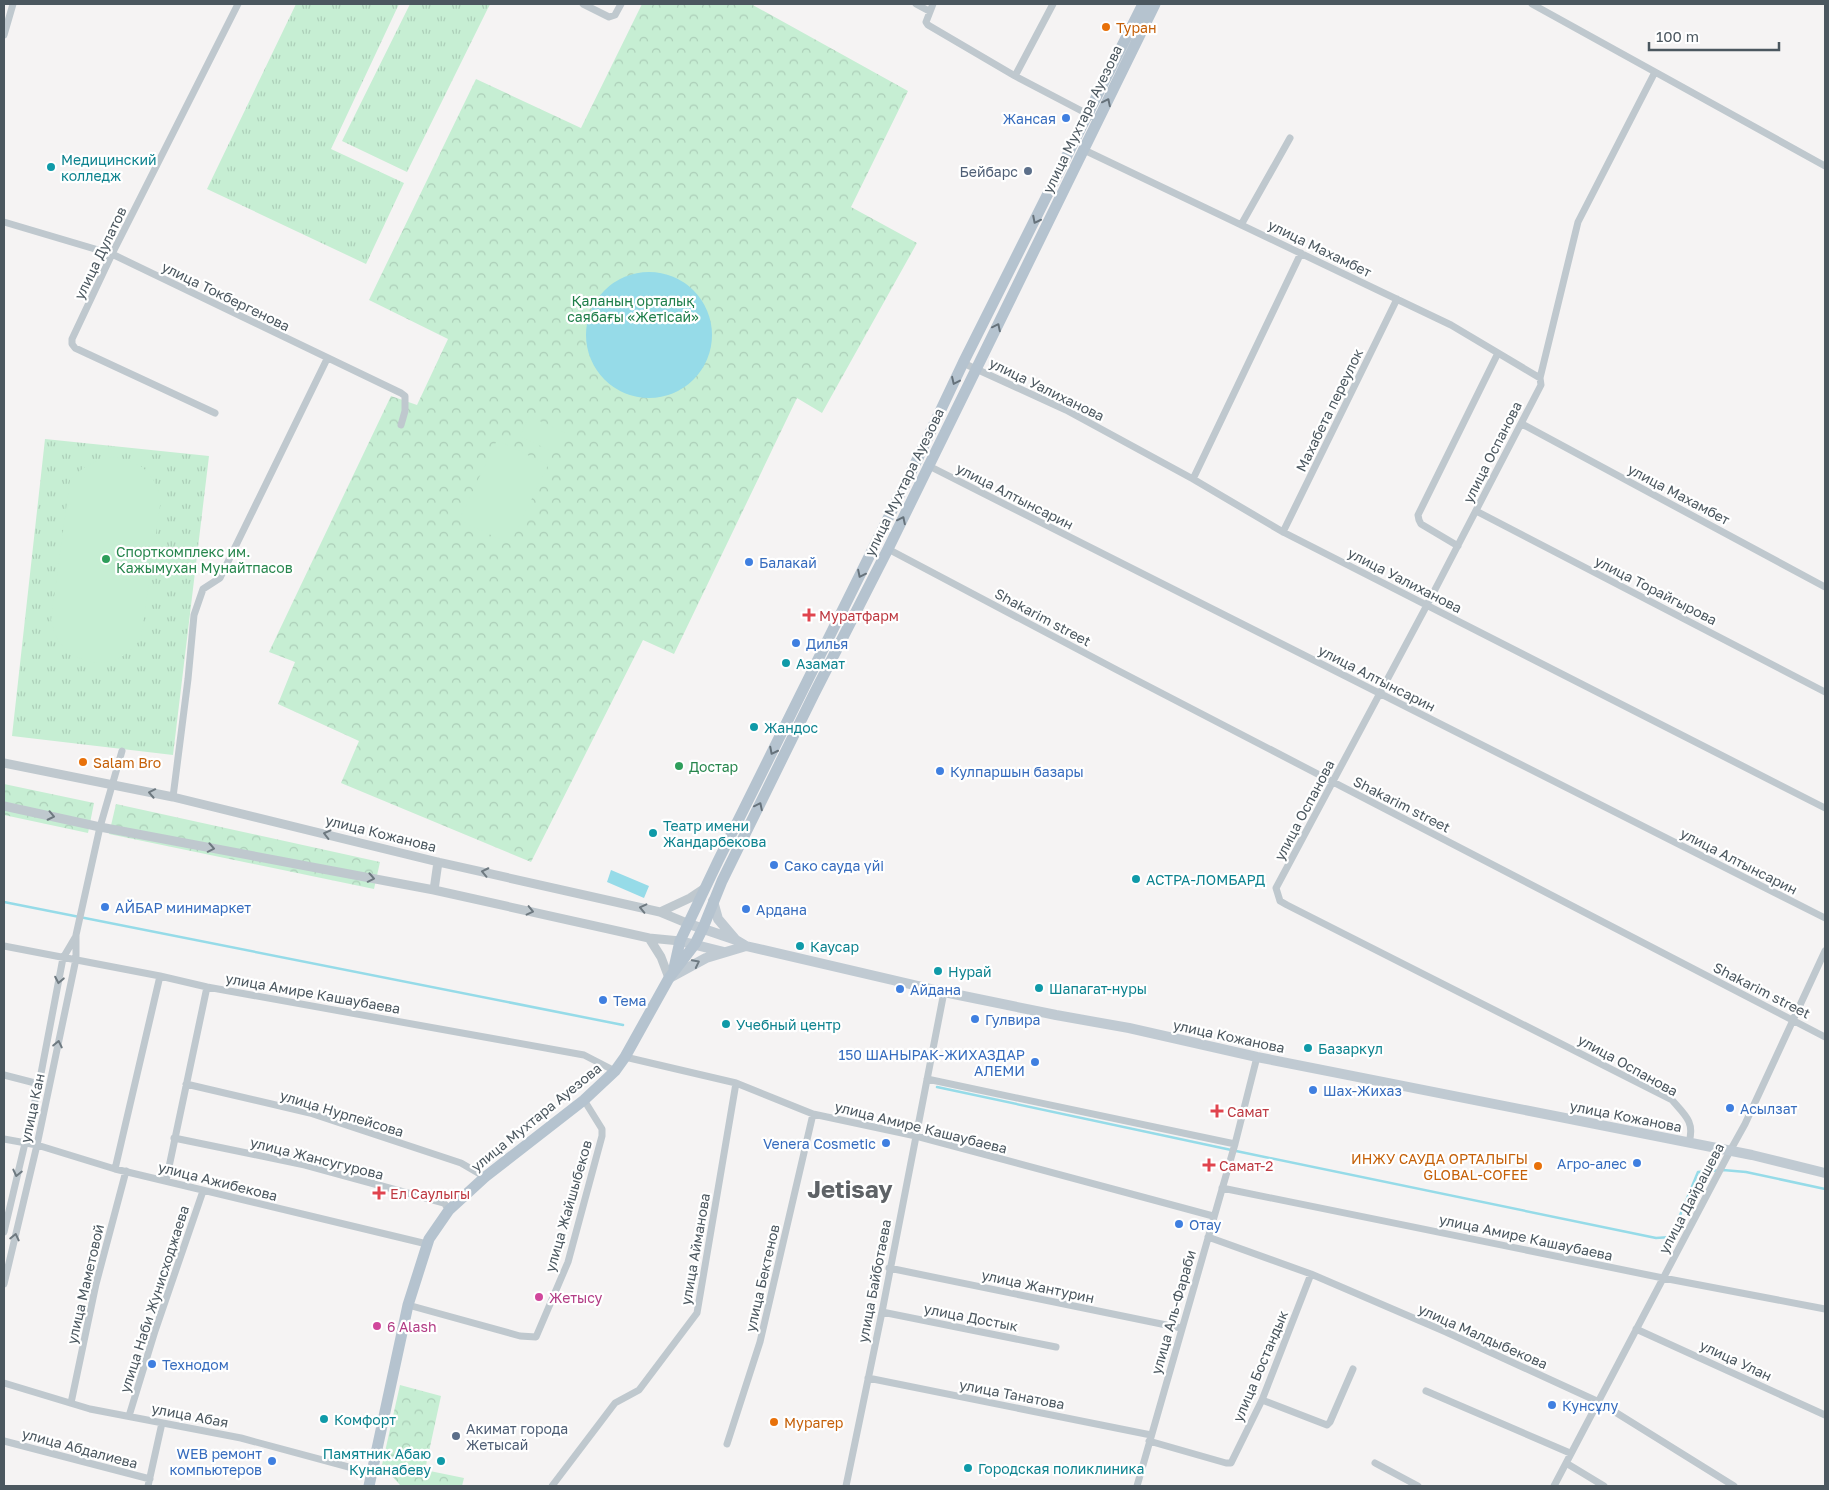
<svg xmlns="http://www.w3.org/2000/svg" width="1829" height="1490" viewBox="0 0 1829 1490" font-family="'Golos Text',sans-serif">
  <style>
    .grass { fill: url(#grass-tufts) }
    .forest { fill: url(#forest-crowns) }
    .pitch { fill: #c6eed3 }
    .water { fill: #96dbe8 }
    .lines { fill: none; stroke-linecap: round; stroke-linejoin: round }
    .stream { stroke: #96dbe8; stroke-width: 2.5 }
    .minor { stroke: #bfc8ce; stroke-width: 7 }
    .tertiary { stroke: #bfc8ce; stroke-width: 9 }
    .secondary { stroke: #c0cad2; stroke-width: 10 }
    .primary { stroke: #b5c3cf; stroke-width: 11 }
    .oneway { stroke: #66727b }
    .oneway2 { stroke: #6e7980 }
    .oneway3 { stroke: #6e7a82 }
    .food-dot { fill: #e8710a; stroke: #fff; stroke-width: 2 }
    .shop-dot { fill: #3f7fe0; stroke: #fff; stroke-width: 2 }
    .culture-dot { fill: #0f9aa8; stroke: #fff; stroke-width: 2 }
    .service-dot { fill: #5c6f8a; stroke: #fff; stroke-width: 2 }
    .leisure-dot { fill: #2e9e5b; stroke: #fff; stroke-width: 2 }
    .health-dot { fill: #e0444e; stroke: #fff; stroke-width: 2 }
    .hotel-dot { fill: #d1479c; stroke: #fff; stroke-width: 2 }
    .labels { text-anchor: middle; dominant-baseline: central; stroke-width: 4.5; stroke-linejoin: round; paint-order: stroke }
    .food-label { font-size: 14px; fill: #c56008; stroke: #fff; text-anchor: start }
    .shop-label { font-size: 14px; fill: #366cbe; stroke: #fff; text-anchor: start }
    .street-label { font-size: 14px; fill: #4b575f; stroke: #fff }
    .culture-label { font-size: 14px; fill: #0d838f; stroke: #fff; text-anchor: start }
    .service-label { font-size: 14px; fill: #4e5e75; stroke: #fff; text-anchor: end }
    .park-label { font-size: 14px; fill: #1e7e49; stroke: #fff }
    .leisure-label { font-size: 14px; fill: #27864d; stroke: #fff; text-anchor: start }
    .health-label { font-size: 14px; fill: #be3a42; stroke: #fff; text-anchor: start }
    .hotel-label { font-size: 14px; fill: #b23c85; stroke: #fff; text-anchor: start }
    .town-label { font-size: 24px; font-weight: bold; fill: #5f6367; stroke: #fff }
  </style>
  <defs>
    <pattern id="grass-tufts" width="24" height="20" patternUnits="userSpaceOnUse" patternTransform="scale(1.25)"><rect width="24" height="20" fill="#c6eed3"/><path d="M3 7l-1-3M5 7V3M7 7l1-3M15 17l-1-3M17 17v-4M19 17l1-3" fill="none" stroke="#acceb8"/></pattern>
    <pattern id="forest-crowns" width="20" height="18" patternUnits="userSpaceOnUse" patternTransform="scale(1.25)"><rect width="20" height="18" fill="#c6eed3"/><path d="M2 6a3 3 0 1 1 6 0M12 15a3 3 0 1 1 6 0" fill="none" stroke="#acceb8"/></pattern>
  </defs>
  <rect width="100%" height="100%" fill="#f5f3f3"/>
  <path class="grass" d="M 296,4 L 399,4 L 331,149 L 404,183 L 366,264 L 207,189 Z
    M 410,4 L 490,4 L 407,172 L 342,141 Z
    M 45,439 L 209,456 L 173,755 L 12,736 Z"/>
  <path class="forest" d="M 642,4 L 751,4 L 908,91 L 851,207 L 917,243 L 822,413 L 797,398 L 674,654 L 643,640 L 531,862 L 341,783 L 359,741 L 278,704 L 295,662 L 269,652 L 391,396 L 417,405 L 448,339 L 369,300 L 476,79 L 581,128 Z
    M 4,784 L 94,803 L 88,833 L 4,815 Z
    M 116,804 L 380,862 L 374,889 L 109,834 Z
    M 400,1385 L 441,1396 L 425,1470 L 464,1478 L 462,1486 L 400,1485 L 382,1465 Z"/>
  <path class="pitch" d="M 529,416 L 565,433 L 555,453 L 520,436 Z
    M 497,440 L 548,465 L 510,544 L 459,520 Z
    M 116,457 C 143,463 153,472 161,499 L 141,638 C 126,660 102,670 77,657 C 69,653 61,646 57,638 C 54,633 53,626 51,620 L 70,480 C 83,466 97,459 116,457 Z"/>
  <path class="water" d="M586 335a63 63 0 1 1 126 0a63 63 0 1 1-126 0Z
    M 611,870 L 649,886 L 644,898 L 607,882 Z"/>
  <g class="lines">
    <path class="stream" d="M 4,902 L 623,1025
      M 937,1087 L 1236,1151 L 1656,1238 L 1671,1237 L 1698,1172 L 1723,1170 L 1746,1172 L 1825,1189"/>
    <path class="minor" d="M 583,4 L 609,17 L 615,15 L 621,4
      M 916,4 L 929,11
      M 933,4 L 926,22 L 928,25 L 1015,76 L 1099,120
      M 1532,4 L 1825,166
      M 4,35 L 13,4
      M 1655,72 L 1578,222 L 1540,378 L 1541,385 L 1427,605 L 1276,888 L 1280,901 L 1287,905 L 1672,1100 C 1685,1115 1695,1122 1689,1142
      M 1015,76 L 1053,4
      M 1082,149 L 1451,325 L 1540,378
      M 4,222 L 112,254 L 401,393 L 405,396 L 405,411 L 401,425
      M 1241,225 L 1290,138
      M 963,363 L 1066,410 L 1193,479 L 1283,532 L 1825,808
      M 215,413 L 75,348 L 72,344 L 72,339 L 112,254 L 238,4
      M 1522,424 L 1825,587
      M 927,465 L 1825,918
      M 1193,479 L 1301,253
      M 1476,511 L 1825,692
      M 1283,532 L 1397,299
      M 1458,546 L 1421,524 L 1419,520 L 1418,515 L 1498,353
      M 888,549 L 1117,670 L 1825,1037
      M 173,797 L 188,679 L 194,615 L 203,589 L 220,578 L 327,359
      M 4,946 L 160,976 L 207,987 L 584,1055 L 615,1071
      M 625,1057 L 736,1083 L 813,1114 L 916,1136 L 1213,1216
      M 4,1075 L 39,1084
      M 927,1079 L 1235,1144
      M 186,1084 L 310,1113 L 461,1163 L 485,1177
      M 174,1138 L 305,1165 L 444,1203 L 449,1210
      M 4,1139 L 37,1145 L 115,1169 L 427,1244
      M 115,1169 L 160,976
      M 166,1181 L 207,987
      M 1222,1188 L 1663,1278 L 1825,1309
      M 4,1232 L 39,1084 L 63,958 L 76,936
      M 1208,1237 L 1311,1274 L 1446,1332 L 1599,1402 L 1734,1486
      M 889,1268 L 1181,1328
      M 4,1284 L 37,1145 L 76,959 L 76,935 L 100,827 L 122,751
      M 408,1305 L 520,1336 L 536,1337 L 568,1262 L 602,1136 L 602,1129 L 584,1100
      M 882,1312 L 1056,1347
      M 1636,1329 L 1825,1415
      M 868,1378 L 1151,1435
      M 4,1383 L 90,1409 L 241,1438 L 371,1473
      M 1426,1391 L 1570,1453
      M 1262,1400 L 1327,1425 L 1330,1422 L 1353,1369
      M 71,1403 L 96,1284 L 126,1171
      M 129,1416 L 155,1331 L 203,1191
      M 4,1441 L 150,1479
      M 1149,1441 L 1226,1463 L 1231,1463 L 1262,1400 L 1311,1274
      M 727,1444 L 760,1342 L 813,1114
      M 1375,1463 L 1418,1486
      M 1566,1463 L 1604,1486
      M 148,1486 L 162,1423
      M 552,1486 L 615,1403 L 639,1390 L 697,1313 L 736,1083
      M 846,1486 L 882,1312 L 944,992
      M 1137,1486 L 1235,1144 L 1257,1057
      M 1554,1486 L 1730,1151 L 1745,1124 L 1825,951"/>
    <path class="tertiary" d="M 4,763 L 173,797 L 438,862 L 660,912 L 689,924
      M 4,806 L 100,827 L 434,890 L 649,938 L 680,941
      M 434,890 L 438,862
      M 660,912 L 690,898 L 705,888
      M 649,938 L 661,957 L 669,978"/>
    <path class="secondary" d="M 713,901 L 718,919 L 735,939
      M 689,924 L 736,940 L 746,946 L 944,992 L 1056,1015 L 1129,1028 L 1257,1057 L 1752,1155 L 1825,1173
      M 680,941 L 724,952
      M 671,977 L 706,958 L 746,946"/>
    <path class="primary" d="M 674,968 L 680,941 L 718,861 L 919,456 L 963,363 L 1143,4
      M 369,1486 L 408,1305 L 429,1239 L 449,1210 L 485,1177 L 584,1100 L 615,1071 L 625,1057 L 669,978 L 695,944 L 703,928 L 722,881 L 814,694 L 888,549 L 1155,4"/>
  </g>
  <defs><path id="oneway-chevron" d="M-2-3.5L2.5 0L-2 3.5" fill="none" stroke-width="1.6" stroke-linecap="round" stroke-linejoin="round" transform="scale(1.25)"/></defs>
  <g class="oneway">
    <use href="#oneway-chevron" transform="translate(1107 102) rotate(-64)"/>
    <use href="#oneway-chevron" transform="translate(1036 220) rotate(117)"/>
    <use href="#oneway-chevron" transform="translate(997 327) rotate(-64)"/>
    <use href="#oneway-chevron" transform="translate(955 381) rotate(115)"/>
    <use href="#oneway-chevron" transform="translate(902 520) rotate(-64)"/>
    <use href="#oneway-chevron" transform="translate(861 574) rotate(116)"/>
    <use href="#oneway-chevron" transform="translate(773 751) rotate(117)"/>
    <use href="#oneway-chevron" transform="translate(759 806) rotate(-64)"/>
  </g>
  <g class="oneway2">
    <use href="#oneway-chevron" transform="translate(152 793) rotate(-169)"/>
    <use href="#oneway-chevron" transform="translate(51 816) rotate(12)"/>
    <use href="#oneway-chevron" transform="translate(327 834) rotate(-166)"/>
    <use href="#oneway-chevron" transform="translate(211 848) rotate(11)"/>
    <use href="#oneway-chevron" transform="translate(485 872) rotate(-168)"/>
    <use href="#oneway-chevron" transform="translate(371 878) rotate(11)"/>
    <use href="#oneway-chevron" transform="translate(643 908) rotate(-167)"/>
    <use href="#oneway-chevron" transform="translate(530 911) rotate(13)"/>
    <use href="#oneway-chevron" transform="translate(59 980) rotate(101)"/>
    <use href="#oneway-chevron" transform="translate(58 1044) rotate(-78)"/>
    <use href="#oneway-chevron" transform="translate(17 1173) rotate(103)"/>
    <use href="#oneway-chevron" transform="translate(15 1237) rotate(-77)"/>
  </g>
  <use class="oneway3" href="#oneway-chevron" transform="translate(696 963) rotate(-27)"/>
  <g class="food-dot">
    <circle cx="1106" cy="27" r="5"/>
    <circle cx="83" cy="762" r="5"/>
    <circle cx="1538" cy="1166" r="5"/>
    <circle cx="774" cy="1422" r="5"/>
  </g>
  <g class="shop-dot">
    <circle cx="1066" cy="118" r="5"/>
    <circle cx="749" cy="562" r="5"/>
    <circle cx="796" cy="643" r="5"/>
    <circle cx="940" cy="771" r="5"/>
    <circle cx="774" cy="865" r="5"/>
    <circle cx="105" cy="907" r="5"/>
    <circle cx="746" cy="909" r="5"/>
    <circle cx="900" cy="989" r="5"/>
    <circle cx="603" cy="1000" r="5"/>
    <circle cx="975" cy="1019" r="5"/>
    <circle cx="1035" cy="1062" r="5"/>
    <circle cx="1313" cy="1090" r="5"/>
    <circle cx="1730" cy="1108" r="5"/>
    <circle cx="886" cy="1143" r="5"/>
    <circle cx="1637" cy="1163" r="5"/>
    <circle cx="1179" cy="1224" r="5"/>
    <circle cx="152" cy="1364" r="5"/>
    <circle cx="1552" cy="1405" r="5"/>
    <circle cx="272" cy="1461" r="5"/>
  </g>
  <g class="culture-dot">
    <circle cx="51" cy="167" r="5"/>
    <circle cx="786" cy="663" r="5"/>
    <circle cx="754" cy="727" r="5"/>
    <circle cx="653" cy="833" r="5"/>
    <circle cx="1136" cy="879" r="5"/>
    <circle cx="800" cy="946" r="5"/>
    <circle cx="938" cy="971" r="5"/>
    <circle cx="1039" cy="988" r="5"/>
    <circle cx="726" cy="1024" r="5"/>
    <circle cx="1308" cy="1048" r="5"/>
    <circle cx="324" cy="1419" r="5"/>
    <circle cx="441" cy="1461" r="5"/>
    <circle cx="968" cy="1468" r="5"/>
  </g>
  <g class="service-dot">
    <circle cx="1028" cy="171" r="5"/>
    <circle cx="456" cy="1436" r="5"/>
  </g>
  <g class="leisure-dot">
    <circle cx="106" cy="559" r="5"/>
    <circle cx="679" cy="766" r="5"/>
  </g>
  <g class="health-dot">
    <path d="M806.5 607.5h5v5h5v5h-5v5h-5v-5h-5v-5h5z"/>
    <path d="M1214.5 1103.5h5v5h5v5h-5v5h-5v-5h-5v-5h5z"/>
    <path d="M1206.5 1157.5h5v5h5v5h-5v5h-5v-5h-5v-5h5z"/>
    <path d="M376.5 1185.5h5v5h5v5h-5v5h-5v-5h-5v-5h5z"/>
  </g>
  <g class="hotel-dot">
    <circle cx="539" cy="1297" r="5"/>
    <circle cx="377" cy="1326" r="5"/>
  </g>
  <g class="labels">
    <g class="food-label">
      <text x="1116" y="27">Туран</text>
      <text x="93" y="762">Salam Bro</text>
      <text x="1528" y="1158" text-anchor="end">ИНЖУ САУДА ОРТАЛЫГЫ<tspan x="1528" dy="16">GLOBAL-COFEE</tspan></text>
      <text x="784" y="1422">Мурагер</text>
    </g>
    <g class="shop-label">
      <text x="1056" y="118" text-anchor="end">Жансая</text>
      <text x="759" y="562">Балакай</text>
      <text x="806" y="643">Дилья</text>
      <text x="950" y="771">Кулпаршын базары</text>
      <text x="784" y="865">Сако сауда үйі</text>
      <text x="115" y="907">АЙБАР минимаркет</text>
      <text x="756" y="909">Ардана</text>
      <text x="910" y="989">Айдана</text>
      <text x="613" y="1000">Тема</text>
      <text x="985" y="1019">Гулвира</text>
      <text x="1025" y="1054" text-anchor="end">150 ШАНЫРАК-ЖИХАЗДАР<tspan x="1025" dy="16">АЛЕМИ</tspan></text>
      <text x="1323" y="1090">Шах-Жихаз</text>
      <text x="1740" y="1108">Асылзат</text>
      <text x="876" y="1143" text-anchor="end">Venera Cosmetic</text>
      <text x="1627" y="1163" text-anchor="end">Агро-алес</text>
      <text x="1189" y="1224">Отау</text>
      <text x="162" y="1364">Технодом</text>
      <text x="1562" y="1405">Кунсұлу</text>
      <text x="262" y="1453" text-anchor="end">WEB ремонт<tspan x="262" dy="16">компьютеров</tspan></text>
    </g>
    <g class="street-label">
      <text transform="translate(1082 119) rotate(-64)">улица Мухтара Ауезова</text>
      <text transform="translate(1320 248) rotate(26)">улица Махамбет</text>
      <text transform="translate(100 253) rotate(-64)">улица Дулатов</text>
      <text transform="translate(226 296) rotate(26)">улица Токбергенова</text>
      <text transform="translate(1047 389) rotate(26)">улица Уалиханова</text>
      <text transform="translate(1329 410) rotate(-64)">Махабета переулок</text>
      <text transform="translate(1492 452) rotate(-63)">улица Оспанова</text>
      <text transform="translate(904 482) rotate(-64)">улица Мухтара Ауезова</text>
      <text transform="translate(1679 494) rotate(28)">улица Махамбет</text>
      <text transform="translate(1015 496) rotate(27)">улица Алтынсарин</text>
      <text transform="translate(1405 580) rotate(27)">улица Уалиханова</text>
      <text transform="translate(1656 590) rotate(27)">улица Торайгырова</text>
      <text transform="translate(1043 617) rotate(28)">Shakarim street</text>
      <text transform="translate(1377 678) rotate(27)">улица Алтынсарин</text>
      <text transform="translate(1402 804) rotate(27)">Shakarim street</text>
      <text transform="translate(1304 810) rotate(-62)">улица Оспанова</text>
      <text transform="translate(381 833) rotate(14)">улица Кожанова</text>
      <text transform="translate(1739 861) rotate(27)">улица Алтынсарин</text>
      <text transform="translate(1762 990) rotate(27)">Shakarim street</text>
      <text transform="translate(313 993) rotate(10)">улица Амире Кашаубаева</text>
      <text transform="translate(1229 1036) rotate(12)">улица Кожанова</text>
      <text transform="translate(1628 1065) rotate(29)">улица Оспанова</text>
      <text transform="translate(32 1108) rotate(-78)">улица Кан</text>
      <text transform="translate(342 1113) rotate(17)">улица Нурпейсова</text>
      <text transform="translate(1626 1116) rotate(11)">улица Кожанова</text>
      <text transform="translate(536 1117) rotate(-39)">улица Мухтара Ауезова</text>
      <text transform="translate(921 1127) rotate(14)">улица Амире Кашаубаева</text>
      <text transform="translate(317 1158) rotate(14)">улица Жансугурова</text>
      <text transform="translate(218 1181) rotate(14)">улица Ажибекова</text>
      <text transform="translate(1691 1198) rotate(-62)">улица Дайрашева</text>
      <text transform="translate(568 1206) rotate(-74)">улица Жайшыбеков</text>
      <text transform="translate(1526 1237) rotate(12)">улица Амире Кашаубаева</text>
      <text transform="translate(695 1249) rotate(-80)">улица Айманова</text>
      <text transform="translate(762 1278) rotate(-77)">улица Бектенов</text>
      <text transform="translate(874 1281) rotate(-79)">улица Байботаева</text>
      <text transform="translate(85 1284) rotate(-77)">улица Маметовой</text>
      <text transform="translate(1038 1286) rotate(12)">улица Жантурин</text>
      <text transform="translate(154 1299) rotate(-72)">улица Наби Жунисходжаева</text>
      <text transform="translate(1173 1312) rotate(-74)">улица Аль-Фараби</text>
      <text transform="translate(971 1317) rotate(11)">улица Достык</text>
      <text transform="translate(1483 1336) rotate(24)">улица Малдыбекова</text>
      <text transform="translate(1736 1360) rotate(25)">улица Улан</text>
      <text transform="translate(1260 1366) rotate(-67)">улица Бостандык</text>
      <text transform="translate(1012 1394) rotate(11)">улица Танатова</text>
      <text transform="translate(190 1415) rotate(11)">улица Абая</text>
      <text transform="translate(80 1448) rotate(15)">улица Абдалиева</text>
    </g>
    <g class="culture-label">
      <text x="61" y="159">Медицинский<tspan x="61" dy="16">колледж</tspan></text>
      <text x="796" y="663">Азамат</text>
      <text x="764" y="727">Жандос</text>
      <text x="663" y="825">Театр имени<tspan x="663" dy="16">Жандарбекова</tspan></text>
      <text x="1146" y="879">АСТРА-ЛОМБАРД</text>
      <text x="810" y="946">Каусар</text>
      <text x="948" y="971">Нурай</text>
      <text x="1049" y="988">Шапагат-нуры</text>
      <text x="736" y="1024">Учебный центр</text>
      <text x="1318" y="1048">Базаркул</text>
      <text x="334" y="1419">Комфорт</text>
      <text x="431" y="1453" text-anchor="end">Памятник Абаю<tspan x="431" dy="16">Кунанабеву</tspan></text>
      <text x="978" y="1468">Городская поликлиника</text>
    </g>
    <g class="service-label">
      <text x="1018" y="171">Бейбарс</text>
      <text x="466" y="1428" text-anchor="start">Акимат города<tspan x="466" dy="16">Жетысай</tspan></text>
    </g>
    <g class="park-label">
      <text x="633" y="300">Қаланың орталық<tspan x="633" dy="16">саябағы «Жетісай»</tspan></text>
    </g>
    <g class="leisure-label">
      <text x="116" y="551">Спорткомплекс им.<tspan x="116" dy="16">Кажымухан Мунайтпасов</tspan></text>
      <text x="689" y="766">Достар</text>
    </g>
    <g class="health-label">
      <text x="819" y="615">Муратфарм</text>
      <text x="1227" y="1111">Самат</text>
      <text x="1219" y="1165">Самат-2</text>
      <text x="390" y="1193">Ел Саулыгы</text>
    </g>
    <g class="hotel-label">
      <text x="549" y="1297">Жетысу</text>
      <text x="387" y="1326">6 Alash</text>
    </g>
    <g class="town-label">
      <text x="850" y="1188">Jetisay</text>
    </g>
  </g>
  <rect width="1829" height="1490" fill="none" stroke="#4b575f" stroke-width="10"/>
  <path d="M1649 42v8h130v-8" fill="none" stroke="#4b575f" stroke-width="2.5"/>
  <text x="1656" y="42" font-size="15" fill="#4b575f" stroke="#ffffff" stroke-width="4" paint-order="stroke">100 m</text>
</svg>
